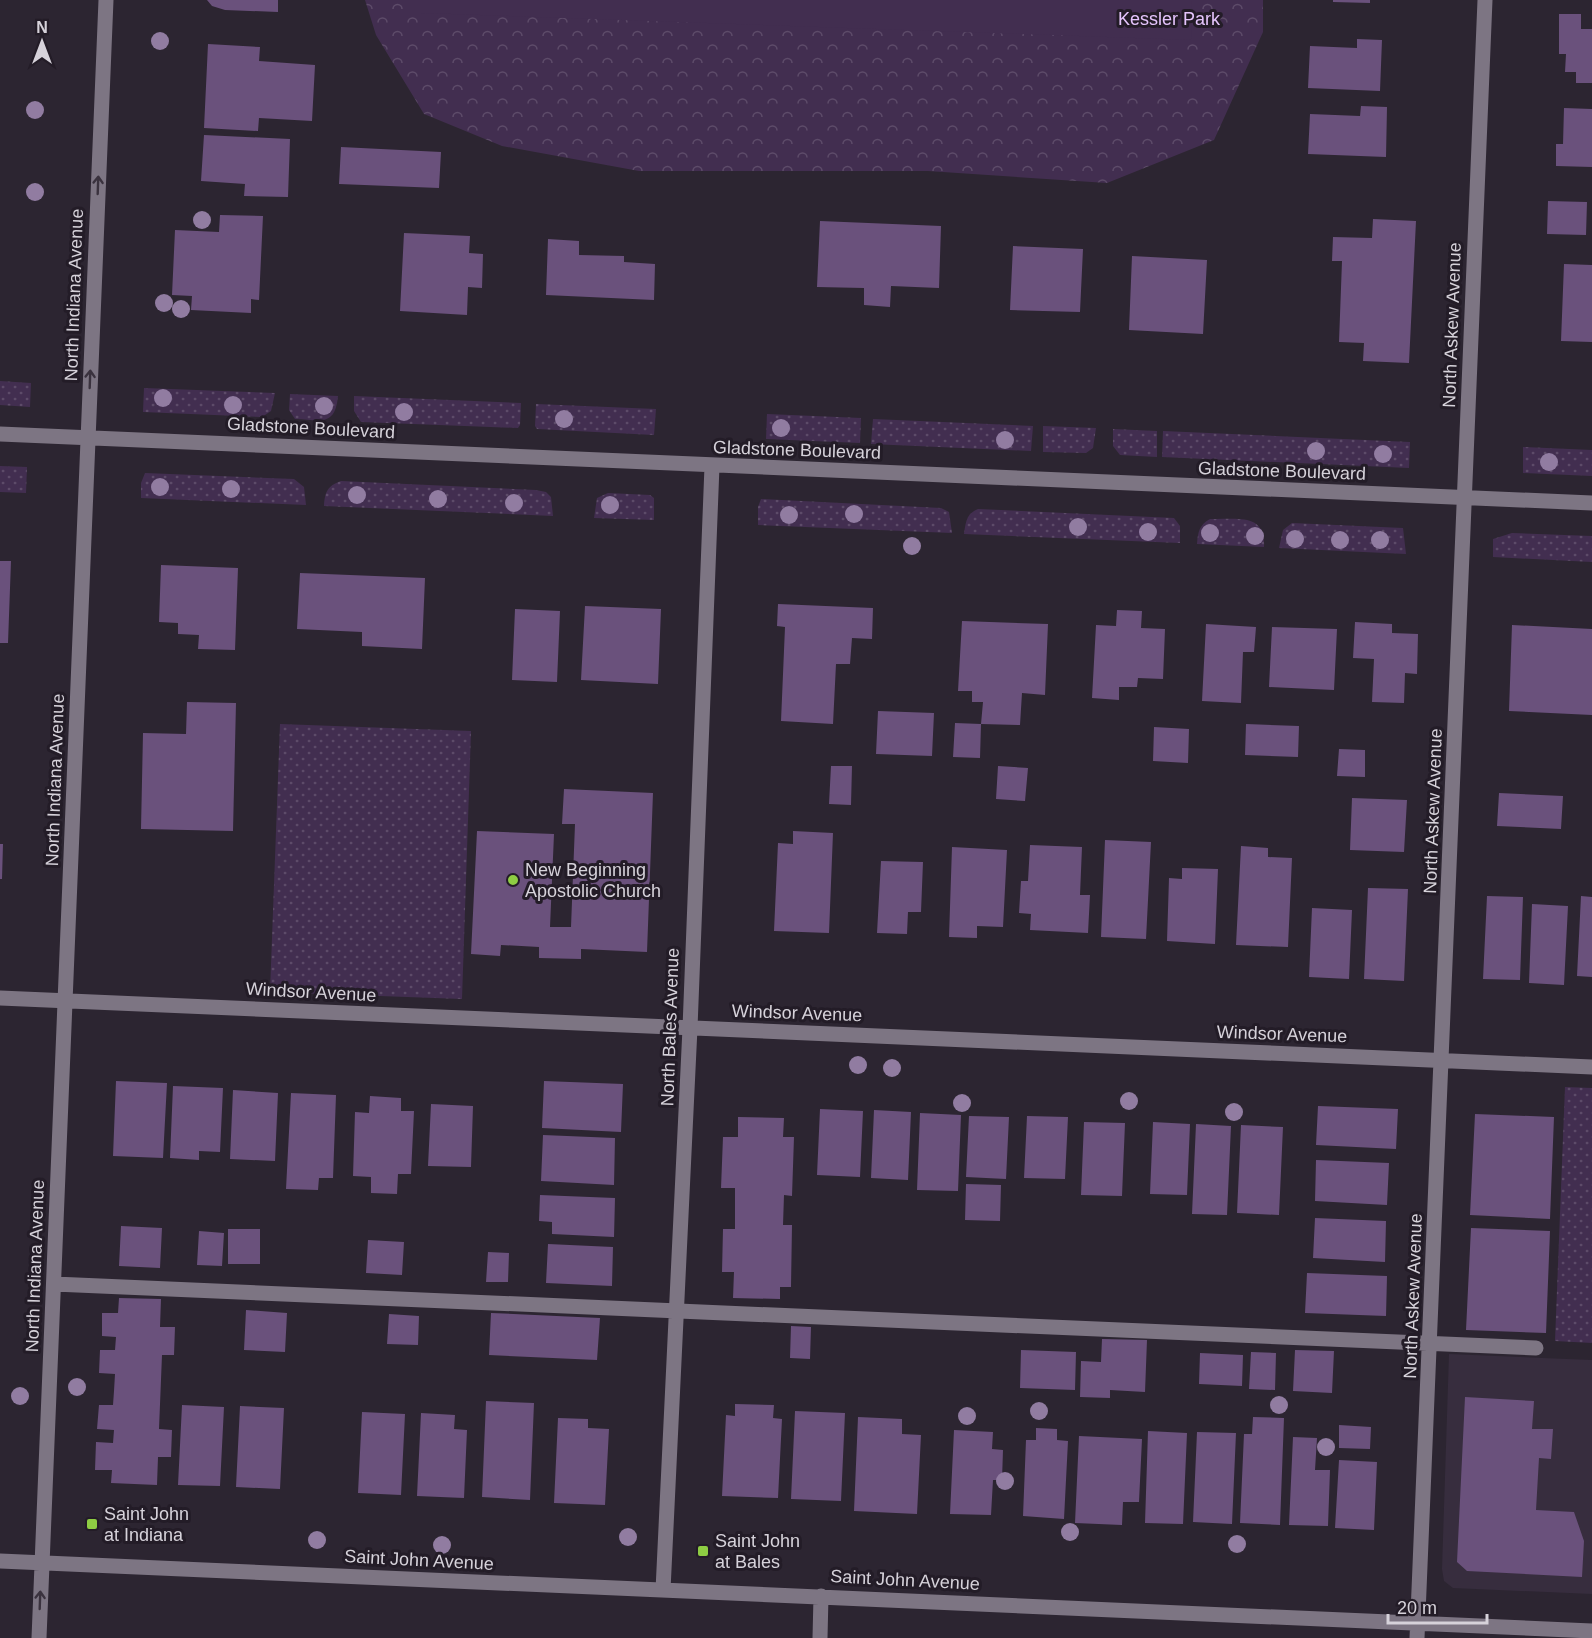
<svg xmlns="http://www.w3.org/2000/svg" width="1592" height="1638" viewBox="0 0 1592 1638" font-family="Arial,sans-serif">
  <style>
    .built { fill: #372d3e }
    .grass { fill: url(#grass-dots) }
    .forest { fill: url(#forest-crowns) }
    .green { fill: #422e50 }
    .building { fill: #6a517c }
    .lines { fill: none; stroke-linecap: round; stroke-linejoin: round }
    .minor { stroke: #7d7583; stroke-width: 15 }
    .tree { fill: #917ca1 }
    .oneway { stroke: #3a323e }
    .poi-dot { fill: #8ecd43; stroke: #231c27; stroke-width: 2 }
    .labels { text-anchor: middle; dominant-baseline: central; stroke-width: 6; stroke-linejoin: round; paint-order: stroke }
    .park-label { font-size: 18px; fill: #e4c4fc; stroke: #231c27 }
    .street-label { font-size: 18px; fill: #d6d2da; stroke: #231c27 }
    .poi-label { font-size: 18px; fill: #d6d2da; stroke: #231c27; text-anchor: start }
  </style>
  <defs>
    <pattern id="grass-dots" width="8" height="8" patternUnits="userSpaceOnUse" patternTransform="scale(1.5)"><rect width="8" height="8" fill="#422e50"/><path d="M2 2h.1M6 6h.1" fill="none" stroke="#5d4b69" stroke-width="1.8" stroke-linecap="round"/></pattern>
    <pattern id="forest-crowns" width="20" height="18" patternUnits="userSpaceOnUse" patternTransform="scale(1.5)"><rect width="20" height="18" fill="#422e50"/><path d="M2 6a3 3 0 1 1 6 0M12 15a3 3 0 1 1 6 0" fill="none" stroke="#5d4b69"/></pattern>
  </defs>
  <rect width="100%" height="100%" fill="#2c2531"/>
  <path class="built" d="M 1449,1354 L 1592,1360 L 1592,1594 L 1453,1588 L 1444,1581 L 1442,1569 Z"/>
  <path class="grass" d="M 0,381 L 31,383 L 30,407 L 0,405 Z
    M 144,388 L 275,393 L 271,411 L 262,417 L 143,412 Z
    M 290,394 L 338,396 C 335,427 321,420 295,419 L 289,410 Z
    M 354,396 L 521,403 L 520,425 L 518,428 L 361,422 L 354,411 Z
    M 536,404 L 656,409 L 654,435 L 537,429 L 535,426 Z
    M 767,414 L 861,418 L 860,443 L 766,439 Z
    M 873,419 L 1033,426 L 1031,451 L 871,444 Z
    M 1043,426 L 1096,428 L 1093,448 L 1086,453 L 1043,452 Z
    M 1113,429 L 1157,431 L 1157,457 L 1120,455 L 1113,446 Z
    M 1163,431 L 1410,442 L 1409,468 L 1162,457 Z
    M 1523,447 L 1592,450 L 1592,476 L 1523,473 Z
    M 0,466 L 27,467 L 26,493 L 0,492 Z
    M 145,473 L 294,479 L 304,487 L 306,505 L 141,498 L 141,483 Z
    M 341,481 L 536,490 L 546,492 L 551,497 L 553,516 L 324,506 C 325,492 327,486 341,481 Z
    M 608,493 L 650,495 L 654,498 L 654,520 L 594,518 L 597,498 Z
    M 761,499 L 941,508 L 949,512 L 952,533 L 758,525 L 758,507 Z
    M 978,509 L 1174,518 L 1180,526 L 1180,543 L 964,534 C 966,522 966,514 978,509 Z
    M 1210,519 C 1236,520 1266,512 1264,547 L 1197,544 C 1198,532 1199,525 1210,519 Z
    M 1292,523 L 1403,528 L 1406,554 L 1279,548 L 1283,530 Z
    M 1512,533 L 1592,536 L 1592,562 L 1493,557 L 1493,539 Z
    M 280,724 L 471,731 L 462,999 L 270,992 Z
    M 1565,1087 L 1592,1088 L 1592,1343 L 1555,1341 Z"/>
  <path class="forest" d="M 365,0 L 1263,0 L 1263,32 L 1214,140 L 1107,183 L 928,171 L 639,171 L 502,146 L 424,114 L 376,35 Z"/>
  <path class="green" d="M 421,0 L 1192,0 L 1191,40 L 421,13 Z"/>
  <path class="building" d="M 207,0 L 278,0 L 278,12 L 225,10 L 212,6 Z
    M 1333,0 L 1370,0 L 1370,3 L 1333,2 Z
    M 1559,14 L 1581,14 L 1581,29 L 1592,29 L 1592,83 L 1576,83 L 1576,72 L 1565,72 L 1566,54 L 1559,54 Z
    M 1357,39 L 1382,40 L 1380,91 L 1308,88 L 1310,46 L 1357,48 Z
    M 208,44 L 260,47 L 259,61 L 315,65 L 312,121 L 259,118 L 258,131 L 204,128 Z
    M 1361,106 L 1387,107 L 1386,157 L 1308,154 L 1310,114 L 1360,116 Z
    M 1564,108 L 1592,109 L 1592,167 L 1556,166 L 1556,144 L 1563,144 Z
    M 204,135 L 290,139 L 288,197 L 244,196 L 245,184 L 201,181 Z
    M 341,147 L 441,152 L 439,188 L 339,184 Z
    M 1548,201 L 1587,202 L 1586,235 L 1547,234 Z
    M 220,215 L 263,216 L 259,300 L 251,299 L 251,313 L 191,310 L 192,296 L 172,295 L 175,230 L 219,232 Z
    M 1373,219 L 1416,221 L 1409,363 L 1363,361 L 1364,343 L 1339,342 L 1342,261 L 1332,261 L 1333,237 L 1372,238 Z
    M 820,221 L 941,226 L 939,288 L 891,286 L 890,307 L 864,305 L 864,288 L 817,287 Z
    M 404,233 L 470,236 L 469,253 L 483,254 L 482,288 L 468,287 L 467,315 L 400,311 Z
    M 548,239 L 579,241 L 579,255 L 624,256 L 624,262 L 655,264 L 654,300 L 546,295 Z
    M 1013,246 L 1083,249 L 1080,312 L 1010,310 Z
    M 1132,256 L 1207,260 L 1203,334 L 1129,330 Z
    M 1564,264 L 1592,265 L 1592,342 L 1561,341 Z
    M 0,561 L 11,561 L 8,643 L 0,643 Z
    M 161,565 L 238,568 L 235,650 L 198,649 L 199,635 L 178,634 L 178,623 L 159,622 Z
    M 300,573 L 425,578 L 422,649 L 362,646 L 362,632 L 297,629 Z
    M 778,604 L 873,608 L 872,639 L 852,638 L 850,664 L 836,664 L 833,724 L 781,721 L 785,627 L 777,626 Z
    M 585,606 L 661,609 L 658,684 L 581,680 Z
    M 515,609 L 560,611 L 557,682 L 512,680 Z
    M 1117,610 L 1142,611 L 1141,628 L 1165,629 L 1163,679 L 1138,678 L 1137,687 L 1119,687 L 1119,700 L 1092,698 L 1096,625 L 1116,626 Z
    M 962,621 L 1048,624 L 1045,695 L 1022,693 L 1020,725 L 981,724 L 980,758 L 953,757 L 955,723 L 981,724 L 983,702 L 972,702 L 972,691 L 958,691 Z
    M 1355,622 L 1392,624 L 1392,633 L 1418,634 L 1417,674 L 1405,673 L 1404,703 L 1372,702 L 1374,659 L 1353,658 Z
    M 1206,624 L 1256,627 L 1254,652 L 1243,652 L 1241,703 L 1202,701 Z
    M 1512,625 L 1592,629 L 1592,715 L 1509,711 Z
    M 1272,627 L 1337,629 L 1334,690 L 1269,687 Z
    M 187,702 L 236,703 L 233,831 L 141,829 L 143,733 L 186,734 Z
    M 878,711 L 934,713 L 932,756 L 876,754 Z
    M 1246,724 L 1299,726 L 1298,757 L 1245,755 Z
    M 1154,727 L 1189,729 L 1188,763 L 1153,761 Z
    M 1339,749 L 1365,750 L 1365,777 L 1337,776 Z
    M 831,766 L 852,766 L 851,805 L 829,804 Z
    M 998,766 L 1028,768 L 1025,801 L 996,799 Z
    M 564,789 L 653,793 L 647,952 L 581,949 L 581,959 L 539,958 L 539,947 L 501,945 L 500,956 L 471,954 L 477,831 L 554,834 L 550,927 L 571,927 L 575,824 L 562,824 Z
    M 1499,793 L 1563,796 L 1561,829 L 1497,826 Z
    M 1352,798 L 1407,800 L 1404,852 L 1350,850 Z
    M 793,831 L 833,833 L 829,933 L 774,931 L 778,843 L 793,844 Z
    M 1105,840 L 1151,842 L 1146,939 L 1101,937 Z
    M 0,844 L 3,844 L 2,879 L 0,879 Z
    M 1030,845 L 1082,847 L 1080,895 L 1090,895 L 1088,933 L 1030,930 L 1031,914 L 1019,913 L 1021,881 L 1028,881 Z
    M 1241,846 L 1268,848 L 1268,857 L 1292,858 L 1288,947 L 1236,945 Z
    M 952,847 L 1007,850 L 1003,927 L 977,926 L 977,938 L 949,937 Z
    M 881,861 L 923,862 L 921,912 L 908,912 L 907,934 L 877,933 Z
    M 1182,868 L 1218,869 L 1215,944 L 1167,941 L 1169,878 L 1182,879 Z
    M 1368,888 L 1408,889 L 1404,981 L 1364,979 Z
    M 1487,896 L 1523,897 L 1520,980 L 1483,979 Z
    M 1581,896 L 1592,897 L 1592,977 L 1577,976 Z
    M 1532,904 L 1568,906 L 1564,985 L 1529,983 Z
    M 1312,908 L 1352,910 L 1349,979 L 1309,977 Z
    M 116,1081 L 167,1083 L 163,1158 L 113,1156 Z
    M 544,1081 L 623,1084 L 621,1132 L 542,1128 Z
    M 173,1086 L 223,1088 L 220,1152 L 199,1151 L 199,1160 L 170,1158 Z
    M 233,1090 L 278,1093 L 275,1161 L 230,1159 Z
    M 291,1093 L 336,1095 L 333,1178 L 319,1178 L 318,1190 L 286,1189 Z
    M 370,1096 L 401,1098 L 401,1111 L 414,1111 L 411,1174 L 398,1174 L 397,1194 L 371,1193 L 371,1177 L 353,1176 L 355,1112 L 369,1113 Z
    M 431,1104 L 473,1106 L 471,1167 L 428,1166 Z
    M 1318,1106 L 1398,1109 L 1396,1149 L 1316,1145 Z
    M 820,1109 L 863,1111 L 860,1177 L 817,1175 Z
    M 874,1110 L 911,1112 L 908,1180 L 871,1178 Z
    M 920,1113 L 961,1115 L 958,1191 L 917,1190 Z
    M 1475,1114 L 1554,1117 L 1550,1219 L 1470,1215 Z
    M 969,1116 L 1009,1117 L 1006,1179 L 966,1177 Z
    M 1027,1116 L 1068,1117 L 1065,1179 L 1024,1178 Z
    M 738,1117 L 784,1118 L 783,1137 L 794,1137 L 792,1196 L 784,1195 L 783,1225 L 792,1225 L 791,1287 L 780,1287 L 780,1299 L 733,1298 L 734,1272 L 722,1272 L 723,1229 L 735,1229 L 735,1188 L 721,1188 L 723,1137 L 738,1137 Z
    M 1084,1122 L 1125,1123 L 1122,1196 L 1081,1195 Z
    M 1153,1122 L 1190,1124 L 1187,1195 L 1150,1194 Z
    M 1196,1124 L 1231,1126 L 1227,1215 L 1192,1214 Z
    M 1241,1125 L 1283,1127 L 1279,1215 L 1237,1213 Z
    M 543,1135 L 615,1138 L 614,1185 L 541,1181 Z
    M 1316,1160 L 1389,1163 L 1387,1205 L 1315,1201 Z
    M 966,1184 L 1001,1185 L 1000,1221 L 965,1220 Z
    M 540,1195 L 615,1198 L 614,1237 L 552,1234 L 552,1222 L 539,1221 Z
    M 1315,1218 L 1386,1221 L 1385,1262 L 1313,1258 Z
    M 121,1226 L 162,1228 L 160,1268 L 119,1266 Z
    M 1471,1228 L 1550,1231 L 1546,1333 L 1466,1330 Z
    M 228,1229 L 260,1229 L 260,1264 L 228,1264 Z
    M 199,1231 L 224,1233 L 222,1266 L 197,1265 Z
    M 368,1240 L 404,1242 L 402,1275 L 366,1273 Z
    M 548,1244 L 613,1247 L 612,1286 L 546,1283 Z
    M 488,1252 L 509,1253 L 508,1282 L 486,1282 Z
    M 1307,1273 L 1387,1276 L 1386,1316 L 1305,1313 Z
    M 119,1298 L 161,1299 L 160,1327 L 175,1327 L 174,1355 L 162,1355 L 159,1429 L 172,1430 L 171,1457 L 158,1457 L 157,1485 L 111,1483 L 112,1470 L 95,1470 L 96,1442 L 113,1443 L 114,1430 L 97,1429 L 99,1405 L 113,1405 L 114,1391 L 115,1374 L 99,1373 L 100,1350 L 115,1350 L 116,1337 L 102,1336 L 102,1313 L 118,1313 Z
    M 246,1310 L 287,1313 L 285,1352 L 244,1350 Z
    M 491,1313 L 600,1318 L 597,1360 L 489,1355 Z
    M 389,1314 L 419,1316 L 418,1345 L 387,1344 Z
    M 791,1326 L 811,1327 L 810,1359 L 790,1358 Z
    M 1102,1339 L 1147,1340 L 1145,1392 L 1110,1390 L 1110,1398 L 1080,1397 L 1081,1361 L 1101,1362 Z
    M 1021,1350 L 1076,1352 L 1075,1390 L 1020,1388 Z
    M 1295,1350 L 1334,1351 L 1332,1393 L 1293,1391 Z
    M 1251,1352 L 1276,1353 L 1275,1390 L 1249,1389 Z
    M 1200,1353 L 1243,1355 L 1242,1386 L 1199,1384 Z
    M 1465,1397 L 1534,1401 L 1532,1429 L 1553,1429 L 1551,1459 L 1539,1458 L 1536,1510 L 1574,1512 L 1584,1541 L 1582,1577 L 1467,1571 L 1457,1562 Z
    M 486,1401 L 534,1403 L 530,1500 L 482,1497 Z
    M 735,1404 L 774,1405 L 773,1418 L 782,1419 L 778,1498 L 722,1496 L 726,1415 L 735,1416 Z
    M 182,1405 L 224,1407 L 220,1486 L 178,1485 Z
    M 240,1406 L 284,1408 L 280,1489 L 236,1487 Z
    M 795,1411 L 845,1413 L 841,1501 L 791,1499 Z
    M 362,1412 L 405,1414 L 401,1495 L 358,1493 Z
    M 421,1413 L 455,1415 L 454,1429 L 467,1430 L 464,1498 L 417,1496 Z
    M 858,1417 L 902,1419 L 902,1434 L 921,1435 L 917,1514 L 854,1511 Z
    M 1253,1417 L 1284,1418 L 1280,1525 L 1240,1523 L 1244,1434 L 1252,1434 Z
    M 558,1418 L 588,1419 L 588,1428 L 609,1429 L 605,1505 L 554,1503 Z
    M 1339,1425 L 1371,1427 L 1370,1449 L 1339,1448 Z
    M 1036,1428 L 1057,1429 L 1057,1440 L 1068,1441 L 1064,1519 L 1023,1516 L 1026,1440 L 1036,1440 Z
    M 954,1430 L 993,1432 L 992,1449 L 1003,1450 L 1002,1480 L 993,1480 L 991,1515 L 950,1514 Z
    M 1148,1431 L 1187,1433 L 1183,1524 L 1145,1523 Z
    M 1197,1432 L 1236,1433 L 1232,1524 L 1193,1522 Z
    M 1079,1436 L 1142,1439 L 1139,1502 L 1123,1502 L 1122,1525 L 1075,1523 Z
    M 1293,1437 L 1317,1438 L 1315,1470 L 1330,1470 L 1328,1526 L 1289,1525 Z
    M 1339,1460 L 1377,1462 L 1374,1530 L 1335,1528 Z"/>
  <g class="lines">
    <path class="minor" d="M 0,434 L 1592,503
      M 0,998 L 1592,1067
      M 54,1284 L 1536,1348
      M 0,1561 L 1592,1631
      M 663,1590 L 690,1028 L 712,466
      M 39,1638 L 106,0
      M 820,1638 L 821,1596
      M 1417,1638 L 1485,0"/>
  </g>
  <g class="tree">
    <circle cx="160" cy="41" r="9"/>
    <circle cx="35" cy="110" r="9"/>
    <circle cx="35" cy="192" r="9"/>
    <circle cx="202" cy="220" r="9"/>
    <circle cx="164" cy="303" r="9"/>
    <circle cx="181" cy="309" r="9"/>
    <circle cx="163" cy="398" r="9"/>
    <circle cx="233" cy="405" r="9"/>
    <circle cx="324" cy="406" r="9"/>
    <circle cx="404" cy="412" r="9"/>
    <circle cx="564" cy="419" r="9"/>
    <circle cx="781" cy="428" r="9"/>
    <circle cx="1005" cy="440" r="9"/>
    <circle cx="1316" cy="451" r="9"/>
    <circle cx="1383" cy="454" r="9"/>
    <circle cx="1549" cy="462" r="9"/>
    <circle cx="160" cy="487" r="9"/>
    <circle cx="231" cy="489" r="9"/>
    <circle cx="357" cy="495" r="9"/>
    <circle cx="438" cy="499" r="9"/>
    <circle cx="514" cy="503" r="9"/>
    <circle cx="610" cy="505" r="9"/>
    <circle cx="854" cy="514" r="9"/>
    <circle cx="789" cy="515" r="9"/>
    <circle cx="1078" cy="527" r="9"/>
    <circle cx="1148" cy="532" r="9"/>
    <circle cx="1210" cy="533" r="9"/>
    <circle cx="1255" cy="536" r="9"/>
    <circle cx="1295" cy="539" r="9"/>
    <circle cx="1340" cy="540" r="9"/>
    <circle cx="1380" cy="540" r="9"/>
    <circle cx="912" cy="546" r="9"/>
    <circle cx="858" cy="1065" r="9"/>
    <circle cx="892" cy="1068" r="9"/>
    <circle cx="1129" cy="1101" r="9"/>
    <circle cx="962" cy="1103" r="9"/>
    <circle cx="1234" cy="1112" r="9"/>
    <circle cx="77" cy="1387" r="9"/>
    <circle cx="20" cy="1396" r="9"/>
    <circle cx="1279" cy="1405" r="9"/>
    <circle cx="1039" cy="1411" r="9"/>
    <circle cx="967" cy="1416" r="9"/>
    <circle cx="1326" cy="1447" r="9"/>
    <circle cx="1005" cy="1481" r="9"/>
    <circle cx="1070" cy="1532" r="9"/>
    <circle cx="628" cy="1537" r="9"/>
    <circle cx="317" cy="1540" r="9"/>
    <circle cx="1237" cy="1544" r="9"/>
    <circle cx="442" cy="1545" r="9"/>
  </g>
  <defs><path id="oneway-shaft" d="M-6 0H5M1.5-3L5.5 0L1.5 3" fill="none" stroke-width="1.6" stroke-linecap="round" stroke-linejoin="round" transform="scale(1.5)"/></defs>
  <g class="oneway">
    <use href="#oneway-shaft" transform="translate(98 185) rotate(-88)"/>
    <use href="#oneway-shaft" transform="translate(90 379) rotate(-88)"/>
    <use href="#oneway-shaft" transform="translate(40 1600) rotate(-88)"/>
  </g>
  <g class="poi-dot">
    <circle cx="513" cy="880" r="6"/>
    <rect x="86" y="1518" width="12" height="12" rx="3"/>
    <rect x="697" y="1545" width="12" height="12" rx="3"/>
  </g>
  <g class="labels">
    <g class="park-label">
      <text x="1169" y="19">Kessler Park</text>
    </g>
    <g class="street-label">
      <text transform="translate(74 295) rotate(-88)">North Indiana Avenue</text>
      <text transform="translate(1452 325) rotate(-88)">North Askew Avenue</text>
      <text transform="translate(311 428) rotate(3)">Gladstone Boulevard</text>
      <text transform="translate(797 450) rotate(2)">Gladstone Boulevard</text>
      <text transform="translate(1282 471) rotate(2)">Gladstone Boulevard</text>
      <text transform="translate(55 780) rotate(-88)">North Indiana Avenue</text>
      <text transform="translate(1433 811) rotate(-88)">North Askew Avenue</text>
      <text transform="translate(311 992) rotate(3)">Windsor Avenue</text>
      <text transform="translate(797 1013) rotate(2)">Windsor Avenue</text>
      <text transform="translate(670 1027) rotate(-88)">North Bales Avenue</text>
      <text transform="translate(1282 1034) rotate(2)">Windsor Avenue</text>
      <text transform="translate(35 1266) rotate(-88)">North Indiana Avenue</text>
      <text transform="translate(1413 1296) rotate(-88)">North Askew Avenue</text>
      <text transform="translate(419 1560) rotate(3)">Saint John Avenue</text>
      <text transform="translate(905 1580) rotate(3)">Saint John Avenue</text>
    </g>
    <g class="poi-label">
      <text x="525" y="870">New Beginning<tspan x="525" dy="21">Apostolic Church</tspan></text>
      <text x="104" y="1514">Saint John<tspan x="104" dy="21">at Indiana</tspan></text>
      <text x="715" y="1541">Saint John<tspan x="715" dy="21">at Bales</tspan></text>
    </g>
  </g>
  <g transform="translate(42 42)" stroke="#231c27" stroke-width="4.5" paint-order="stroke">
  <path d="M0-4.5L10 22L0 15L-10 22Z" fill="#d6d2da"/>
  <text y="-9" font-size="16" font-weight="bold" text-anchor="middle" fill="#d6d2da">N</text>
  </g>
  <path d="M1388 1614v9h99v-9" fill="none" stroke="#d6d2da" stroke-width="3"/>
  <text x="1397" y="1614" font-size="18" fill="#d6d2da" stroke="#231c27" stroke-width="4.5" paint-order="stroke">20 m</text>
</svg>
